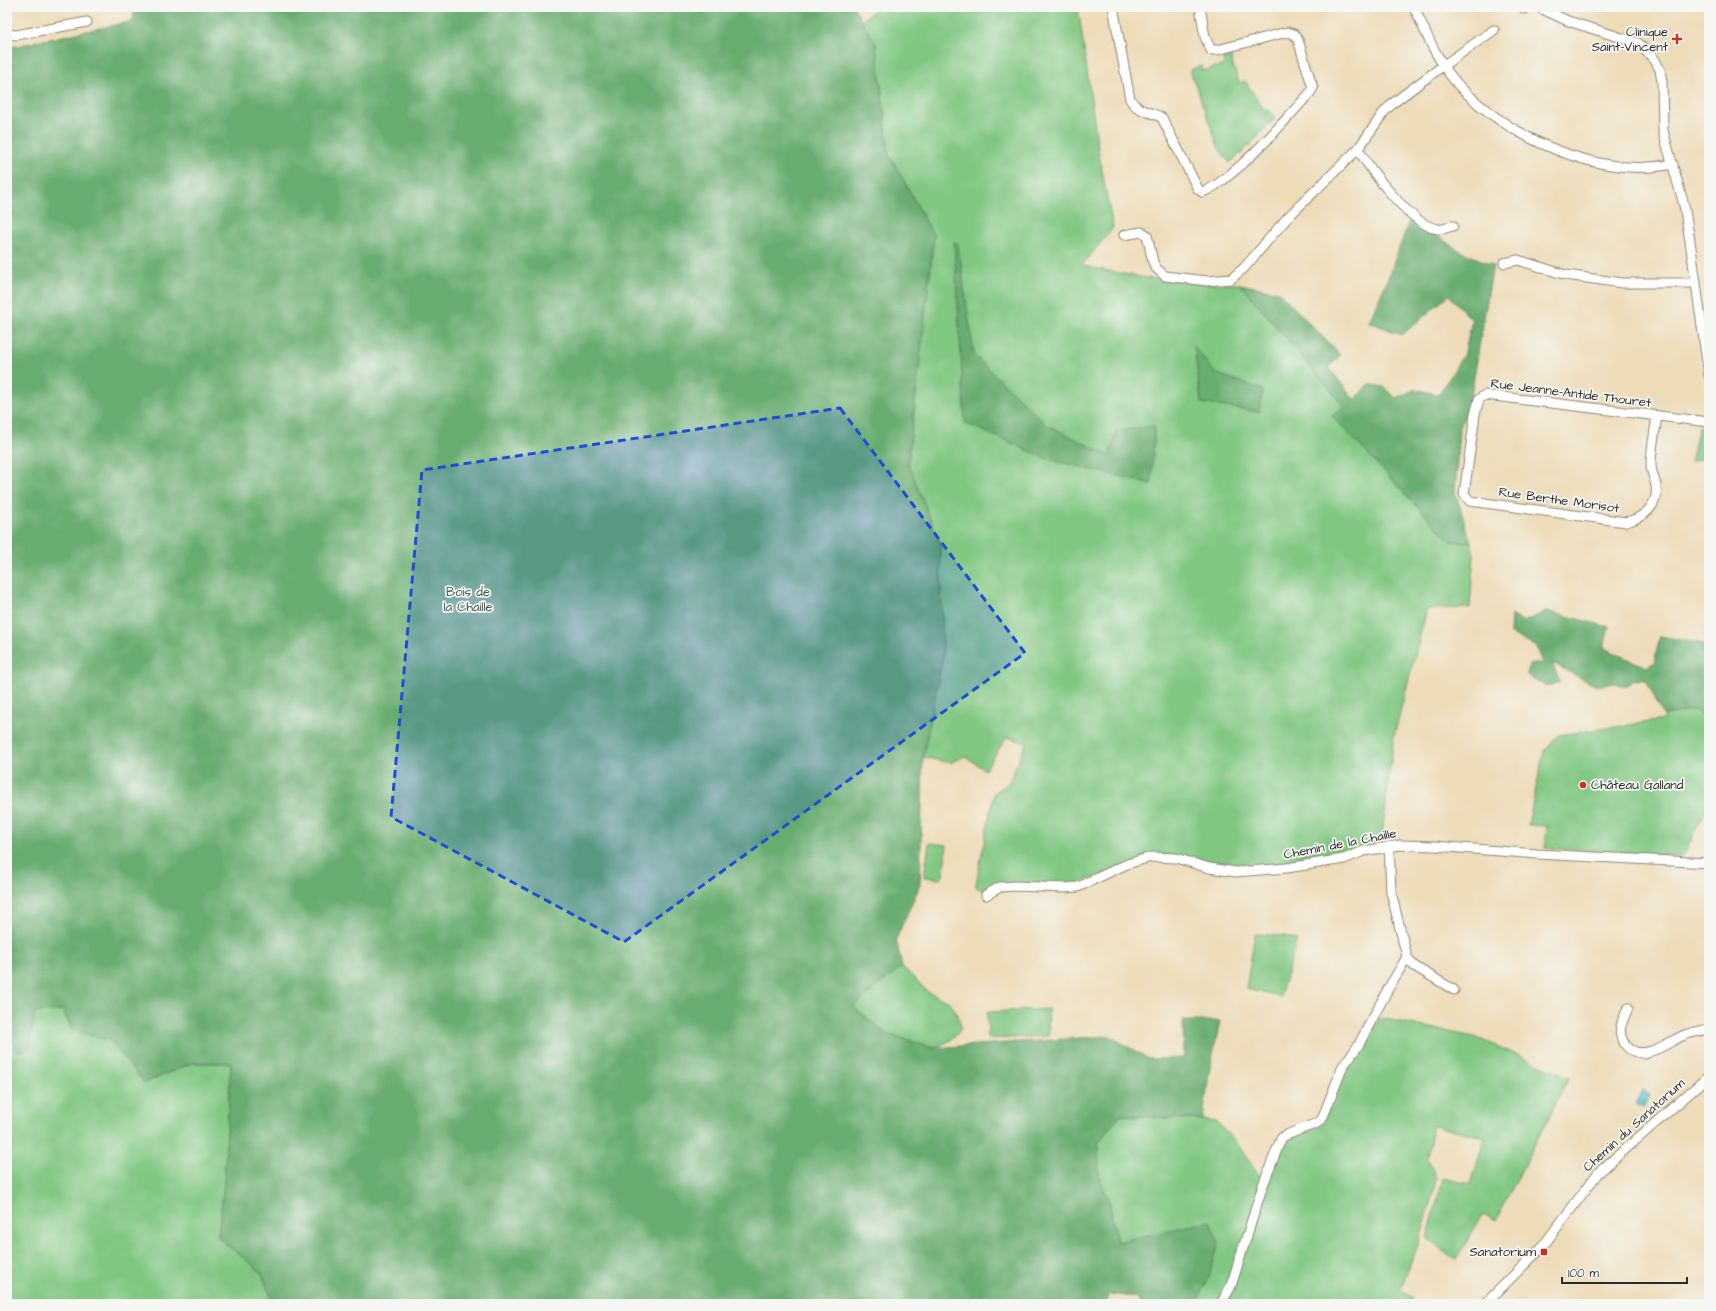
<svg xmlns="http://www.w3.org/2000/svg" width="1716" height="1311" viewBox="0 0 1716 1311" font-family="'Architects Daughter',sans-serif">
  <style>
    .green { fill: #81c782; stroke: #567956 }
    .forest { fill: #68ac70; stroke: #4a6c4e }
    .water { fill: #4bbac2; stroke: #3b7276 }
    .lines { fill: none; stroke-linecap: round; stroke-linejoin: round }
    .street-casing { stroke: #8c8472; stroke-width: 11 }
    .street { stroke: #fff; stroke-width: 9 }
    .marked { fill: #1d4ed8; fill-opacity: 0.2; stroke: #1d4ed8; stroke-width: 3; stroke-dasharray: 8 5; stroke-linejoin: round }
    .poi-dot { fill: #c8321e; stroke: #f6f6f2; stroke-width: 1.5 }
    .labels { text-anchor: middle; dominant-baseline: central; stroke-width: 3.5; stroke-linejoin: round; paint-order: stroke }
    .poi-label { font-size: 13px; fill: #2b2b2b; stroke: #f6f6f2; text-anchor: end }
    .street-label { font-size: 13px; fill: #2b2b2b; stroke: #f6f6f2 }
    .park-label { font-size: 13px; fill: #455a45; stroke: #f6f6f2 }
  </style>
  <rect width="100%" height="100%" fill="#f6f6f2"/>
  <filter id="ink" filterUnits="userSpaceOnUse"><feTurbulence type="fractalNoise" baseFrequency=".025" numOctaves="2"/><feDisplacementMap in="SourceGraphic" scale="8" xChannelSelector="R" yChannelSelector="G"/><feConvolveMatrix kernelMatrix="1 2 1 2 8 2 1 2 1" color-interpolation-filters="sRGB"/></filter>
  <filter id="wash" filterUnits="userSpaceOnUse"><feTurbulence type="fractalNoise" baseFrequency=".012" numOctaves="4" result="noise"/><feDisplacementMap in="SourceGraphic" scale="16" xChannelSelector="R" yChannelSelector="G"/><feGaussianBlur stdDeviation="0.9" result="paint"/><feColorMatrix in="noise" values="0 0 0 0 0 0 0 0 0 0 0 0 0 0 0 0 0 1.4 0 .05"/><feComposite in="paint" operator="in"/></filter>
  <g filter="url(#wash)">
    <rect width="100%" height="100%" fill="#eedcb9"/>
    <path class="green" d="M 878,7 L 1078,7 L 1099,155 L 1113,228 L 1082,265 C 1133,278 1187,285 1240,284 L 1345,406 L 1333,416 L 1450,541 L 1471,542 L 1474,554 L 1470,608 L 1427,609 L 1394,736 L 1381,844 L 1342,855 L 1295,863 L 1236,869 L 1211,866 L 1165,854 L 1085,881 L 1063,886 L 986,892 L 976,887 L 976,883 L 994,793 L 1008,784 L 1026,743 L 1007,737 L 985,770 L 965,756 L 950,763 L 923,757 L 943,655 L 940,543 L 908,463 L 934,236 L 889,154 L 876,43 L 861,21 Z
      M 1229,53 L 1239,83 L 1245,81 L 1265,111 L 1269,110 L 1275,118 L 1245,150 L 1230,163 L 1219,149 L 1190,70 L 1201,66 L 1202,71 L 1224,65 L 1222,55 Z
      M 1699,426 L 1707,427 L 1709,433 L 1709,456 L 1691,462 Z
      M 1695,710 L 1709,722 L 1709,804 L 1683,856 L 1545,848 L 1547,826 L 1528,825 L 1544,751 L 1558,735 L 1663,720 L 1663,715 Z
      M 929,843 L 947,845 L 943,876 L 940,879 L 924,877 Z
      M 1255,934 L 1285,936 L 1297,940 L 1280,997 L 1246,989 Z
      M 902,966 L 928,992 L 951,1003 L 959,1019 L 961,1029 L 950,1041 L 933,1048 L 885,1033 L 853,1007 Z
      M 1048,1009 L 1049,1036 L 988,1039 L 987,1012 Z
      M 63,1010 L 72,1030 L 112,1041 L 144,1083 L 192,1063 L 231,1063 L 224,1183 L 218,1237 L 261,1272 L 274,1304 L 7,1304 L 7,1014 L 15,1050 L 28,1050 L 35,1012 Z
      M 1380,1018 L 1475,1037 L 1569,1077 L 1496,1220 L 1483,1214 L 1456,1260 L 1427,1238 L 1443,1178 L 1471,1184 L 1485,1137 L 1433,1126 L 1427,1158 L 1436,1177 L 1434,1189 L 1420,1240 L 1400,1290 L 1412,1298 L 1408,1304 L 1196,1304 L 1209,1277 L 1117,1242 L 1109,1201 L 1099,1178 L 1098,1143 L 1120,1115 L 1203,1120 L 1217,1122 L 1245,1153 L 1265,1186 L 1284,1140 L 1322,1124 L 1346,1069 Z"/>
    <path class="forest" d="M 134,7 L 854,7 L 861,21 L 876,43 L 889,154 L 934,236 L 908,463 L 940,543 L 943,655 L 923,757 L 920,885 L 896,939 L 902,966 L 853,1007 L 885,1033 L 933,1048 L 1110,1036 L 1149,1059 L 1184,1058 L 1183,1021 L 1220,1021 L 1209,1073 L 1203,1120 L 1120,1115 L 1098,1143 L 1099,1178 L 1109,1201 L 1117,1242 L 1210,1221 L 1219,1243 L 1209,1277 L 1196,1304 L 1142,1304 L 1135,1297 L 1109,1294 L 1104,1304 L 274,1304 L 261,1272 L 218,1237 L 224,1183 L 231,1063 L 192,1063 L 144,1083 L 111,1041 L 72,1030 L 63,1010 L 35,1012 L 29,1050 L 15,1050 L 7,1014 L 7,48 L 133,21 Z
      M 1410,219 L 1460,251 L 1493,265 L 1469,407 L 1459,429 L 1455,492 L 1471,542 L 1450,541 L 1332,416 L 1344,406 L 1240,284 L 1279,292 L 1340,355 L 1329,368 L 1355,400 L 1368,384 L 1384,387 L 1396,398 L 1416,389 L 1439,395 L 1465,352 L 1472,320 L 1449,295 L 1402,335 L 1369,322 L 1386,283 Z
      M 954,242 L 958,244 L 974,355 L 1047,425 L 1110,456 L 1116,431 L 1155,426 L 1151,484 L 1048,459 L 965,423 Z
      M 1194,346 L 1215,373 L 1263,390 L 1259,412 L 1201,403 Z
      M 1546,611 L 1609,627 L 1604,648 L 1646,667 L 1654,663 L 1660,636 L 1709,645 L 1709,722 L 1695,710 L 1663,715 L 1646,680 L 1635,680 L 1625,686 L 1615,683 L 1596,686 L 1552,663 L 1560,682 L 1547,687 L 1527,675 L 1529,665 L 1542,663 L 1536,647 L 1510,633 L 1511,615 L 1524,622 Z"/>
    <path class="water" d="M 1642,1090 L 1650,1094 L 1643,1108 L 1635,1104 Z"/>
  </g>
  <g filter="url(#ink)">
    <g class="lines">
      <g class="street-casing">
        <path id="street" d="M 1113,7 L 1130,99 C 1137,112 1151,111 1162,118 L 1198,189 L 1202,192 C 1210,190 1216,185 1223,180 C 1256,155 1282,123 1310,93 L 1313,88 L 1298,40 L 1294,34 L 1287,32 L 1217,50 L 1211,50 L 1205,37 L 1200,7
          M 1414,7 C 1427,36 1440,67 1463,90 C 1514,140 1601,179 1673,164
          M 1538,7 L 1568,21 L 1638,43 L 1655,60 L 1660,70 L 1662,82 L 1663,131 L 1684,205 L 1690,241 L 1709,376
          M 1524,9 L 1527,7
          M 7,34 L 16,35 L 87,22
          M 1358,149 C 1371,171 1412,226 1438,229 C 1442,230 1448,227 1453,226
          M 1124,235 L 1141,232 L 1147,235 L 1153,262 L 1156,268 L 1165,276 L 1207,281 L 1231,279 L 1244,268 L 1288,217 L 1358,149 L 1384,112 L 1393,103 L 1444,65 L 1494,30
          M 1504,263 L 1518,260 L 1566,275 L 1622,283 L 1696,283
          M 1657,416 C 1655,432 1651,449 1651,465 C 1651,472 1655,479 1656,486 C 1659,506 1643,518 1626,522 L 1470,501 L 1464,494 L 1475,415 L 1479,399 L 1485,395 L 1709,422
          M 1389,846 L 1391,892 L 1407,957 L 1414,966 L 1454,990
          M 986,895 L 1000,887 L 1015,886 L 1064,888 L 1078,887 L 1127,864 L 1151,857 L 1176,858 L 1209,868 L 1236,872 L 1287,868 L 1344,859 L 1364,851 L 1400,845 L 1435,846 L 1537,854 L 1709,863
          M 1628,1008 C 1623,1020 1616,1031 1624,1043 C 1639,1065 1665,1044 1682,1036 C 1691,1032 1700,1031 1709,1029
          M 1221,1304 L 1231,1286 L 1263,1185 L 1281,1139 L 1284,1136 L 1317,1123 L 1322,1119 L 1343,1066 L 1358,1046 L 1388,989 L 1407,957
          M 1485,1304 L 1543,1246 L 1598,1173 L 1709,1076
          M 1704,1304 L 1709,1302"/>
      </g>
      <use href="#street" class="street"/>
    </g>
  </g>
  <path class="marked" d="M 840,408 L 1025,653 L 624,942 L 391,817 L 422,470 Z"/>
  <g class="poi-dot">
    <path d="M1675 33h4v4h4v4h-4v4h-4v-4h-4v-4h4z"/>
    <circle cx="1583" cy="785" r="4"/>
    <rect x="1540" y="1248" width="8" height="8" rx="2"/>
  </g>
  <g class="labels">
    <g class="poi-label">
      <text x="1668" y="32">Clinique<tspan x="1668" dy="15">Saint-Vincent</tspan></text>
      <text x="1591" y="785" text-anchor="start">Château Galland</text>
      <text x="1536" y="1252">Sanatorium</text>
    </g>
    <g class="street-label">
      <text transform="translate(1571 393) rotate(7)">Rue Jeanne-Antide Thouret</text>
      <text transform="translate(1559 500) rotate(8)">Rue Berthe Morisot</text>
      <text transform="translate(1340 844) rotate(-11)">Chemin de la Chaille</text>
      <text transform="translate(1634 1125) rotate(-42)">Chemin du Sanatorium</text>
    </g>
    <g class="park-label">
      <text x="468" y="592">Bois de<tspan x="468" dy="15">la Chaille</tspan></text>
    </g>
  </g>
  <rect width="1716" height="1311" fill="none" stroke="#f6f6f2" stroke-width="24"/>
  <path d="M1562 1277v6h125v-6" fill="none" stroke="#2b2b2b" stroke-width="2"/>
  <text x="1568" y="1277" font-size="12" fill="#2b2b2b" stroke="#f6f6f2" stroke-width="3" paint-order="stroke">100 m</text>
</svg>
